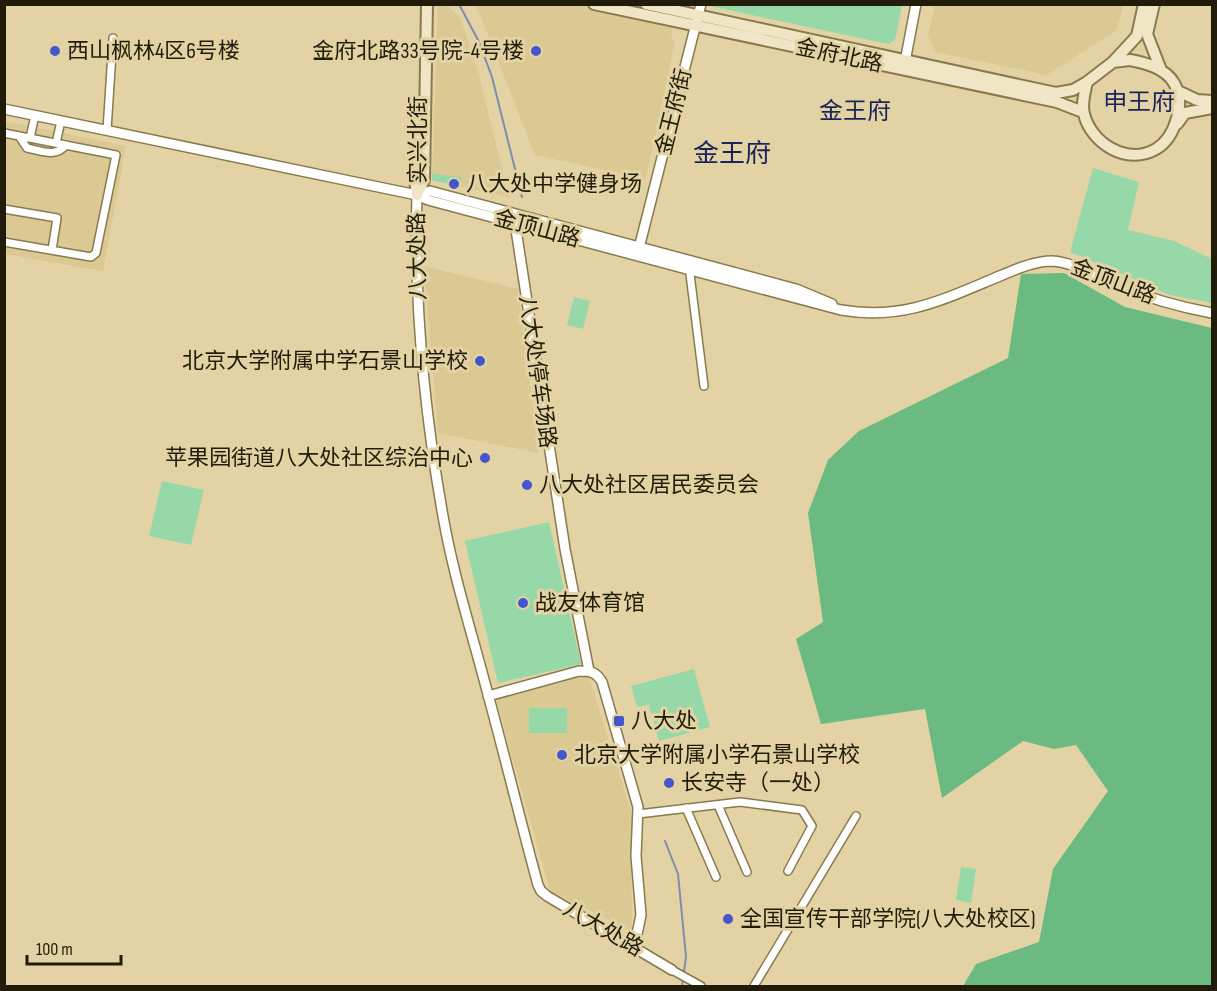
<svg xmlns="http://www.w3.org/2000/svg" width="1217" height="991" viewBox="0 0 1217 991" font-family="'Sofia Sans Condensed','Noto Sans SC',sans-serif">
  <style>
    .built { fill: #dbc993 }
    .green { fill: #97d8a8 }
    .forest { fill: #6aba82 }
    .lines { fill: none; stroke-linecap: round; stroke-linejoin: round }
    .stream { stroke: #808bb0; stroke-width: 2 }
    .minor-casing { stroke: #887a4e; stroke-width: 10 }
    .tertiary-casing { stroke: #887a4e; stroke-width: 12 }
    .secondary-casing { stroke: #887a4e; stroke-width: 14 }
    .minor { stroke: #fff; stroke-width: 7 }
    .tertiary { stroke: #fff; stroke-width: 9 }
    .secondary { stroke: #f0e6c6; stroke-width: 10 }
    .poi-dot { fill: #4556ca; stroke: #e3d3a4; stroke-width: 2 }
    .labels { text-anchor: middle; dominant-baseline: central; stroke-width: 6; stroke-linejoin: round; paint-order: stroke }
    .poi-label { font-size: 22px; fill: #211c09; stroke: #e3d3a4; text-anchor: start }
    .street-label { font-size: 22px; fill: #211c09; stroke: #e3d3a4 }
    .neighbourhood-label { font-size: 24px; fill: #1b235b; stroke: #e3d3a4 }
    .quarter-label { font-size: 26px; fill: #1b235b; stroke: #e3d3a4 }
  </style>
  <rect width="100%" height="100%" fill="#e3d3a4"/>
  <path class="built" d="M 438,5 L 447,5 L 460,17 L 477,67 L 509,197 L 432,180 Z
    M 476,5 L 677,5 L 671,39 L 675,41 L 646,179 L 535,155 Z
    M 935,5 L 935,4 L 1123,5 L 1117,30 L 1047,75 L 935,52 L 928,35 Z
    M 4,121 L 126,146 L 103,271 L 5,254 Z
    M 424,266 L 518,289 L 539,453 L 438,433 Z
    M 588,674 L 631,811 L 632,931 L 550,891 L 496,699 Z"/>
  <path class="green" d="M 713,5 L 712,5 L 902,5 L 895,40 L 888,44 L 714,7 Z
    M 1093,168 L 1139,182 L 1128,230 L 1174,241 L 1212,259 L 1212,303 L 1170,295 L 1070,252 Z
    M 432,174 L 461,177 L 461,187 L 432,180 Z
    M 574,297 L 590,301 L 583,329 L 567,325 Z
    M 162,481 L 204,490 L 191,545 L 149,536 Z
    M 549,522 L 581,664 L 498,683 L 465,541 Z
    M 694,669 L 710,727 L 659,741 L 649,705 L 637,707 L 631,686 Z
    M 529,708 L 567,708 L 567,733 L 529,733 Z
    M 961,867 L 976,869 L 971,903 L 956,900 Z"/>
  <path class="forest" d="M 1064,273 L 1125,307 L 1212,328 L 1212,986 L 963,986 L 976,964 L 1039,942 L 1053,869 L 1108,791 L 1076,745 L 1054,749 L 1023,741 L 942,798 L 925,709 L 821,724 L 796,639 L 823,622 L 808,513 L 828,460 L 859,431 L 1008,358 L 1021,274 Z"/>
  <g class="lines">
    <path class="stream" d="M 459,4 L 479,42 L 492,77 L 522,197
      M 665,841 L 678,874 L 686,957 L 682,986"/>
    <g class="minor-casing">
      <path id="minor" d="M 107,130 L 113,38
        M 4,133 L 116,155 L 96,253 L 91,257 L 4,242
        M 19,136 L 27,148 C 42,151 55,158 66,145
        M 30,138 L 35,115
        M 56,143 L 61,121
        M 4,209 L 57,218 L 52,250
        M 689,266 L 704,386
        M 718,805 L 747,872
        M 686,808 L 716,877
        M 638,814 L 740,802 L 802,810 L 812,826 L 788,871
        M 672,970 L 701,986
        M 754,986 L 856,816"/>
    </g>
    <g class="tertiary-casing">
      <path id="tertiary" d="M 904,67 L 916,4
        M 4,109 L 417,195 L 428,200 L 841,310 C 902,320 940,301 995,278 C 1012,271 1033,261 1052,261 C 1074,262 1096,277 1116,285 C 1148,298 1179,307 1212,313
        M 417,195 C 414,302 424,410 443,516 C 453,574 471,630 486,687 C 504,753 520,819 538,885 L 541,891 L 547,896 L 672,970
        M 417,195 L 430,191 L 796,289 L 832,304
        M 515,214 L 515,223 L 565,549 L 589,671
        M 638,252 L 701,4
        M 488,696 L 579,671 C 591,671 596,672 602,682 L 638,807 L 636,856 L 641,915 L 637,934 L 632,944"/>
    </g>
    <g class="secondary-casing">
      <path id="secondary" d="M 594,4 L 1057,102 L 1083,112
        M 646,4 L 1056,93 L 1073,90 L 1087,82
        M 1154,4 L 1147,34 L 1161,70
        M 1130,60 C 1146,63 1165,68 1174,83 C 1186,103 1175,138 1156,149 C 1127,166 1091,143 1084,114 C 1081,104 1085,92 1087,82 L 1113,62 Z
        M 1113,62 L 1137,36 L 1144,4
        M 1176,90 L 1197,100 L 1212,101
        M 1177,124 L 1185,113 L 1212,108
        M 417,195 L 424,180 L 427,4
        M 417,195 L 415,180 L 417,117"/>
    </g>
    <use href="#minor" class="minor"/>
    <use href="#tertiary" class="tertiary"/>
    <use href="#secondary" class="secondary"/>
  </g>
  <g class="poi-dot">
    <circle cx="55" cy="51" r="6"/>
    <circle cx="536" cy="51" r="6"/>
    <circle cx="454" cy="184" r="6"/>
    <circle cx="480" cy="361" r="6"/>
    <circle cx="485" cy="458" r="6"/>
    <circle cx="527" cy="485" r="6"/>
    <circle cx="523" cy="603" r="6"/>
    <rect x="613" y="715" width="12" height="12" rx="3"/>
    <circle cx="562" cy="755" r="6"/>
    <circle cx="669" cy="783" r="6"/>
    <circle cx="728" cy="919" r="6"/>
  </g>
  <g class="labels">
    <g class="poi-label">
      <text x="67" y="51">西山枫林4区6号楼</text>
      <text x="524" y="51" text-anchor="end">金府北路33号院-4号楼</text>
      <text x="466" y="184">八大处中学健身场</text>
      <text x="468" y="361" text-anchor="end">北京大学附属中学石景山学校</text>
      <text x="473" y="458" text-anchor="end">苹果园街道八大处社区综治中心</text>
      <text x="539" y="485">八大处社区居民委员会</text>
      <text x="535" y="603">战友体育馆</text>
      <text x="631" y="721">八大处</text>
      <text x="574" y="755">北京大学附属小学石景山学校</text>
      <text x="681" y="783">长安寺（一处）</text>
      <text x="740" y="919">全国宣传干部学院(八大处校区)</text>
    </g>
    <g class="street-label">
      <text transform="translate(839 56) rotate(12)">金府北路</text>
      <text transform="translate(674 112) rotate(-76)">金王府街</text>
      <text transform="translate(418 140) rotate(-90)">实兴北街</text>
      <text transform="translate(537 229) rotate(15)">金顶山路</text>
      <text transform="translate(418 256) rotate(-91)">八大处路</text>
      <text transform="translate(1113 282) rotate(21)">金顶山路</text>
      <text transform="translate(537 372) rotate(82)">八大处停车场路</text>
      <text transform="translate(603 929) rotate(30)">八大处路</text>
    </g>
    <g class="neighbourhood-label">
      <text x="1139" y="102">申王府</text>
      <text x="855" y="111">金王府</text>
    </g>
    <g class="quarter-label">
      <text x="732" y="154">金王府</text>
    </g>
  </g>
  <rect width="1217" height="991" fill="none" stroke="#211c09" stroke-width="12"/>
  <path d="M27 955v9h94v-9" fill="none" stroke="#211c09" stroke-width="3"/>
  <text x="36" y="955" font-size="18" fill="#211c09" stroke="#e3d3a4" stroke-width="4.5" paint-order="stroke">100 m</text>
</svg>
